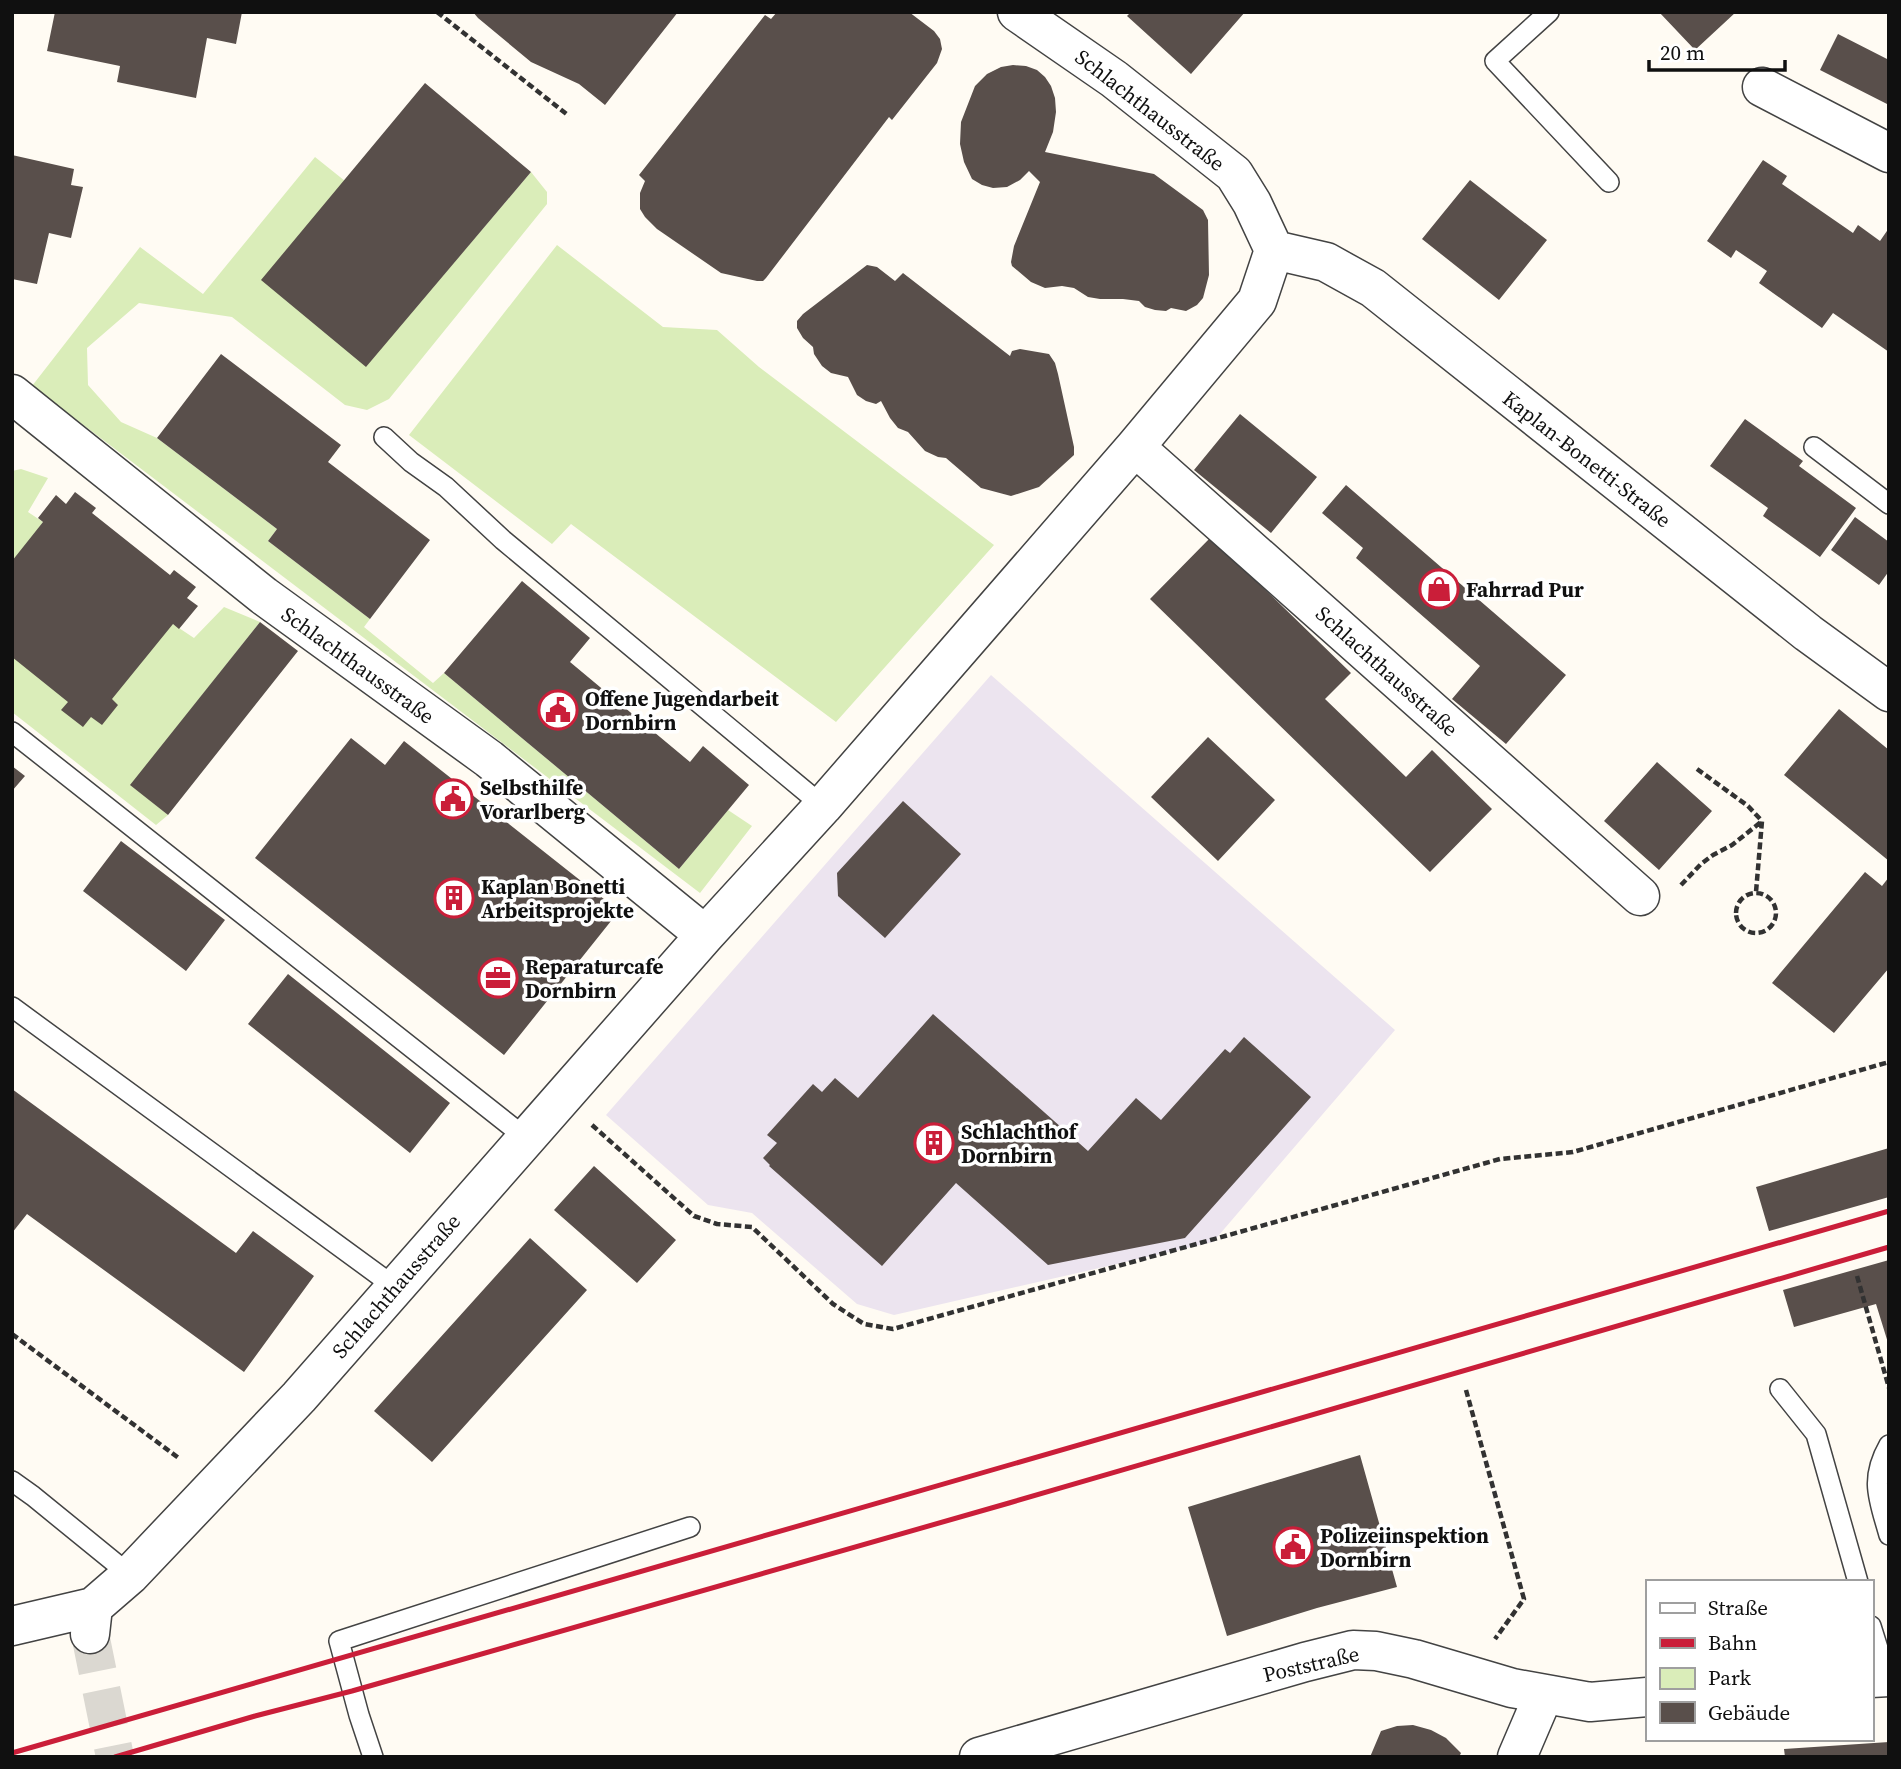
<svg xmlns="http://www.w3.org/2000/svg" width="1901" height="1769" viewBox="0 0 1901 1769" font-family="'Source Serif 4',serif">
  <style>
    .industrial { fill: #ece4ef }
    .green { fill: #daedb9 }
    .building { fill: #594f4b }
    .lines { fill: none; stroke-linecap: round; stroke-linejoin: round }
    .minor-tunnel { stroke: #dbd8d1; stroke-width: 38; stroke-dasharray: 38 19; stroke-linecap: butt }
    .service-casing { stroke: #434343; stroke-width: 22 }
    .minor-casing { stroke: #434343; stroke-width: 41 }
    .path { stroke: #323232; stroke-width: 4.5; stroke-dasharray: 7 3.5; stroke-linecap: butt }
    .service { stroke: #fff; stroke-width: 19 }
    .minor { stroke: #fff; stroke-width: 38 }
    .rail { stroke: #ca1e39; stroke-width: 5 }
    .labels { text-anchor: middle; dominant-baseline: central; stroke-width: 7; stroke-linejoin: round; paint-order: stroke }
    .street-label { font-size: 21px; fill: #101010; stroke: #fff }
    .poi-label { font-size: 21px; font-weight: bold; fill: #101010; stroke: #fff; text-anchor: start }
  </style>
  <rect width="100%" height="100%" fill="#fffbf3"/>
  <path class="industrial" d="M 991,675 L 1395,1030 L 1213,1242 L 894,1315 L 857,1304 L 752,1213 L 708,1205 L 606,1115 Z"/>
  <path class="green" d="M 315,157 L 345,181 L 366,366 L 531,172 L 547,192 L 547,204 L 389,399 L 367,410 L 345,405 L 232,317 L 139,303 L 87,348 L 88,385 L 121,422 L 157,438 L 277,529 L 268,541 L 370,619 L 364,627 L 433,683 L 444,673 L 679,869 L 728,810 L 752,826 L 700,893 L 32,386 L 140,247 L 203,294 Z
    M 557,245 L 663,327 L 717,330 L 759,367 L 994,545 L 836,722 L 571,524 L 552,544 L 409,435 Z
    M 21,469 L 48,478 L 28,512 L 43,522 L 12,566 L 12,471 Z
    M 224,607 L 260,622 L 131,785 L 168,815 L 156,825 L 12,712 L 12,654 L 173,624 L 194,638 Z"/>
  <path class="building" d="M 55,12 L 242,12 L 236,44 L 207,38 L 196,98 L 117,82 L 120,66 L 47,51 Z
    M 473,12 L 678,12 L 605,105 L 579,84 L 531,62 L 478,18 Z
    M 777,12 L 909,12 L 934,31 L 940,39 L 942,49 L 937,63 L 892,120 L 889,117 L 766,278 L 763,281 L 757,281 L 721,273 L 657,229 L 645,217 L 640,209 L 640,193 L 645,181 L 639,175 L 765,15 L 771,19 Z
    M 1131,12 L 1245,12 L 1191,74 L 1127,16 Z
    M 1659,12 L 1736,12 L 1695,50 Z
    M 1838,34 L 1889,60 L 1889,105 L 1820,70 Z
    M 1013,65 L 1026,66 L 1037,70 L 1045,77 L 1051,86 L 1055,98 L 1056,112 L 1053,132 L 1045,152 L 1154,174 L 1203,210 L 1208,220 L 1209,275 L 1203,298 L 1197,305 L 1186,311 L 1171,308 L 1166,311 L 1155,310 L 1145,307 L 1139,301 L 1123,299 L 1100,299 L 1088,297 L 1074,288 L 1062,286 L 1045,288 L 1031,282 L 1012,266 L 1011,262 L 1014,246 L 1040,182 L 1029,171 L 1020,180 L 1007,187 L 993,188 L 982,185 L 972,179 L 964,162 L 960,144 L 961,122 L 975,86 L 987,74 L 1001,67 Z
    M 425,83 L 531,172 L 366,367 L 261,280 Z
    M 12,155 L 74,169 L 71,185 L 83,187 L 71,238 L 49,233 L 37,284 L 12,279 Z
    M 1763,160 L 1787,176 L 1782,184 L 1853,233 L 1858,225 L 1880,241 L 1889,228 L 1889,352 L 1833,313 L 1822,328 L 1759,283 L 1767,271 L 1736,250 L 1731,258 L 1707,241 Z
    M 1470,180 L 1547,240 L 1499,300 L 1422,239 Z
    M 867,265 L 877,267 L 895,281 L 903,273 L 1010,356 L 1012,351 L 1020,349 L 1049,354 L 1055,363 L 1058,374 L 1074,447 L 1074,455 L 1039,487 L 1011,496 L 981,488 L 946,458 L 938,457 L 925,451 L 908,432 L 898,428 L 890,418 L 881,401 L 876,404 L 866,401 L 857,395 L 848,377 L 831,373 L 822,366 L 814,354 L 813,347 L 803,338 L 797,328 L 797,321 L 803,314 Z
    M 221,354 L 341,445 L 328,462 L 430,540 L 370,619 L 268,541 L 277,529 L 157,438 Z
    M 1240,414 L 1317,477 L 1271,533 L 1194,470 Z
    M 1745,419 L 1803,461 L 1799,466 L 1856,508 L 1820,557 L 1763,516 L 1768,508 L 1710,466 Z
    M 1346,485 L 1566,675 L 1506,744 L 1452,699 L 1480,666 L 1356,558 L 1363,548 L 1322,513 Z
    M 75,492 L 96,508 L 92,513 L 170,575 L 174,570 L 196,587 L 187,598 L 198,606 L 179,629 L 173,624 L 112,699 L 118,705 L 102,725 L 91,717 L 83,727 L 61,710 L 68,702 L 12,657 L 12,561 L 43,522 L 38,518 L 56,495 L 66,504 Z
    M 1855,517 L 1889,542 L 1889,571 L 1879,585 L 1831,550 Z
    M 1211,537 L 1351,673 L 1325,699 L 1406,777 L 1432,750 L 1492,809 L 1430,872 L 1150,599 Z
    M 522,581 L 590,638 L 570,662 L 690,762 L 703,746 L 749,785 L 679,869 L 444,673 Z
    M 260,622 L 298,651 L 168,815 L 130,785 Z
    M 1839,709 L 1889,750 L 1889,861 L 1784,775 Z
    M 1208,737 L 1275,800 L 1218,861 L 1151,797 Z
    M 351,738 L 385,765 L 404,741 L 619,911 L 504,1055 L 255,858 Z
    M 1657,762 L 1712,811 L 1659,870 L 1604,821 Z
    M 12,766 L 25,776 L 12,791 Z
    M 903,801 L 961,854 L 885,938 L 838,896 L 837,873 Z
    M 121,841 L 225,920 L 186,971 L 83,891 Z
    M 1865,872 L 1882,886 L 1889,877 L 1889,968 L 1834,1033 L 1772,983 Z
    M 288,974 L 450,1103 L 410,1153 L 248,1024 Z
    M 933,1014 L 1088,1151 L 1136,1098 L 1161,1120 L 1225,1049 L 1230,1053 L 1244,1037 L 1311,1097 L 1185,1238 L 1048,1265 L 956,1183 L 882,1266 L 769,1166 L 770,1165 L 763,1158 L 777,1143 L 767,1135 L 813,1084 L 822,1092 L 835,1078 L 858,1098 Z
    M 12,1089 L 236,1253 L 253,1231 L 314,1276 L 244,1372 L 27,1214 L 12,1233 Z
    M 1889,1148 L 1889,1197 L 1769,1231 L 1756,1187 Z
    M 594,1166 L 676,1240 L 637,1283 L 554,1210 Z
    M 530,1238 L 587,1290 L 432,1462 L 374,1411 Z
    M 1889,1260 L 1889,1346 L 1876,1304 L 1794,1327 L 1783,1290 Z
    M 1360,1455 L 1397,1587 L 1317,1608 L 1227,1636 L 1188,1507 Z
    M 1413,1725 L 1431,1730 L 1446,1738 L 1461,1753 L 1459,1757 L 1370,1757 L 1381,1731 L 1397,1726 Z
    M 1889,1742 L 1889,1757 L 1785,1757 L 1784,1749 Z"/>
  <g class="lines">
    <path class="minor-tunnel" d="M 90,1634 L 115,1757"/>
    <g class="service-casing">
      <path id="service" d="M 1549,12 L 1495,61 L 1609,182
        M 384,437 L 411,462 L 446,487 L 503,540 L 823,806
        M 1814,447 L 1889,504
        M 12,732 L 526,1138
        M 12,1007 L 395,1287
        M 1780,1389 L 1816,1434 L 1858,1582
        M 1889,1445 C 1869,1480 1879,1499 1889,1535
        M 12,1481 L 33,1496 L 130,1575
        M 1871,1626 L 1887,1677
        M 373,1757 L 359,1715 L 339,1641 L 690,1527"/>
    </g>
    <g class="minor-casing">
      <path id="minor" d="M 1762,87 L 1889,153
        M 1274,250 L 1326,262 L 1373,288 L 1808,633 L 1889,692
        M 12,394 L 264,596 L 489,759 L 705,935
        M 1135,447 L 1640,896
        M 12,1626 L 93,1607
        M 90,1634 L 93,1607 L 130,1575 L 299,1397 L 705,935 L 823,806 L 1135,447 L 1257,301 L 1274,250 L 1252,203 L 1234,174 L 1114,79 L 1017,12
        M 1871,1678 L 1889,1677
        M 979,1757 L 1305,1662 L 1353,1650 L 1376,1651 L 1414,1659 L 1512,1688 L 1590,1702 L 1647,1697
        M 1517,1757 L 1544,1694"/>
    </g>
    <path class="path" d="M 437,12 L 569,116
      M 1697,769 L 1748,806 L 1762,821 L 1756,892
      M 1681,885 L 1701,864 L 1713,855 L 1732,845 L 1761,822
      M1736 913a20 20 0 1 1 40 0a20 20 0 1 1-40 0Z
      M 592,1125 L 694,1216 L 717,1224 L 752,1227 L 833,1304 L 864,1324 L 893,1329 L 1500,1159 L 1573,1152 L 1889,1062
      M 1857,1276 L 1889,1388
      M 12,1334 L 180,1459
      M 1466,1390 L 1524,1599 L 1495,1639"/>
    <use href="#service" class="service"/>
    <use href="#minor" class="minor"/>
    <path class="rail" d="M 12,1753 L 1889,1211
      M 115,1757 L 255,1716 L 352,1691 L 1009,1503 L 1889,1247"/>
  </g>
  <defs>
    <g id="shop-ring" transform="scale(2.0125)"><circle r="9.5" fill="#fff" stroke="#ca1e39" stroke-width="1.5"/><path d="M-5-2.5h2.3a2.7 3.5 0 0 1 5.4 0H5L5.5 6h-11ZM-1.5-2.5h3a1.5 2.3 0 0 0-3 0Z" fill="#ca1e39"/></g>
    <g id="civic-ring" transform="scale(2.0125)"><circle r="9.5" fill="#fff" stroke="#ca1e39" stroke-width="1.5"/><path d="M-.6-6.5H3V-4.5H.6V-3L4-1V1h2V6H-6V1h2V-1L-.6-3ZM-1.2 2.5V6h2.4V2.5Z" fill="#ca1e39"/></g>
    <g id="building-ring" transform="scale(2.0125)"><circle r="9.5" fill="#fff" stroke="#ca1e39" stroke-width="1.5"/><path d="M-4-6H4V6H1V3H-1V6H-4ZM-2.5-4.3h1.7v1.8h-1.7ZM.8-4.3h1.7v1.8H.8ZM-2.5-1h1.7V.8h-1.7ZM.8-1h1.7V.8H.8Z" fill="#ca1e39"/></g>
    <g id="office-ring" transform="scale(2.0125)"><circle r="9.5" fill="#fff" stroke="#ca1e39" stroke-width="1.5"/><path d="M-6-3h4V-5.5h4V-3h4V5H-6ZM-1-4.5V-3h2v-1.5ZM-6 0V1H6V0Z" fill="#ca1e39"/></g>
  </defs>
  <g fill-rule="evenodd">
    <use href="#shop-ring" x="1439" y="589"/>
    <use href="#civic-ring" x="558" y="710"/>
    <use href="#civic-ring" x="453" y="799"/>
    <use href="#building-ring" x="454" y="898"/>
    <use href="#office-ring" x="498" y="978"/>
    <use href="#building-ring" x="934" y="1143"/>
    <use href="#civic-ring" x="1293" y="1547"/>
  </g>
  <g class="labels">
    <g class="street-label">
      <text transform="translate(1150 110) rotate(38)">Schlachthausstraße</text>
      <text transform="translate(1587 459) rotate(38)">Kaplan-Bonetti-Straße</text>
      <text transform="translate(358 665) rotate(36)">Schlachthausstraße</text>
      <text transform="translate(1387 671) rotate(42)">Schlachthausstraße</text>
      <text transform="translate(396 1286) rotate(-49)">Schlachthausstraße</text>
      <text transform="translate(1311 1664) rotate(-13)">Poststraße</text>
    </g>
    <g class="poi-label">
      <text x="1466" y="589">Fahrrad Pur</text>
      <text x="585" y="698">Offene Jugendarbeit<tspan x="585" dy="24">Dornbirn</tspan></text>
      <text x="480" y="787">Selbsthilfe<tspan x="480" dy="24">Vorarlberg</tspan></text>
      <text x="481" y="886">Kaplan Bonetti<tspan x="481" dy="24">Arbeitsprojekte</tspan></text>
      <text x="525" y="966">Reparaturcafe<tspan x="525" dy="24">Dornbirn</tspan></text>
      <text x="961" y="1131">Schlachthof<tspan x="961" dy="24">Dornbirn</tspan></text>
      <text x="1320" y="1535">Polizeiinspektion<tspan x="1320" dy="24">Dornbirn</tspan></text>
    </g>
  </g>
  <rect width="1901" height="1769" fill="none" stroke="#101010" stroke-width="28"/>
  <rect x="1646" y="1580" width="228" height="161" fill="#ffffff" stroke="#9f9f9f" stroke-width="2"/>
  <rect x="1660" y="1603" width="35" height="10" fill="#ffffff" stroke="#9f9f9f" stroke-width="2"/>
  <text x="1708" y="1615" font-size="21" fill="#101010">Straße</text>
  <rect x="1660" y="1638" width="35" height="10" fill="#ca1e39" stroke="#9f9f9f" stroke-width="2"/>
  <text x="1708" y="1650" font-size="21" fill="#101010">Bahn</text>
  <rect x="1660" y="1668" width="35" height="21" fill="#daedb9" stroke="#9f9f9f" stroke-width="2"/>
  <text x="1708" y="1685" font-size="21" fill="#101010">Park</text>
  <rect x="1660" y="1702" width="35" height="21" fill="#594f4b" stroke="#9f9f9f" stroke-width="2"/>
  <text x="1708" y="1720" font-size="21" fill="#101010">Gebäude</text>
  <path d="M1649 60v10h136v-10" fill="none" stroke="#101010" stroke-width="3.5"/>
  <text x="1660" y="60" font-size="21" fill="#101010" stroke="#ffffff" stroke-width="5" paint-order="stroke">20 m</text>
</svg>
